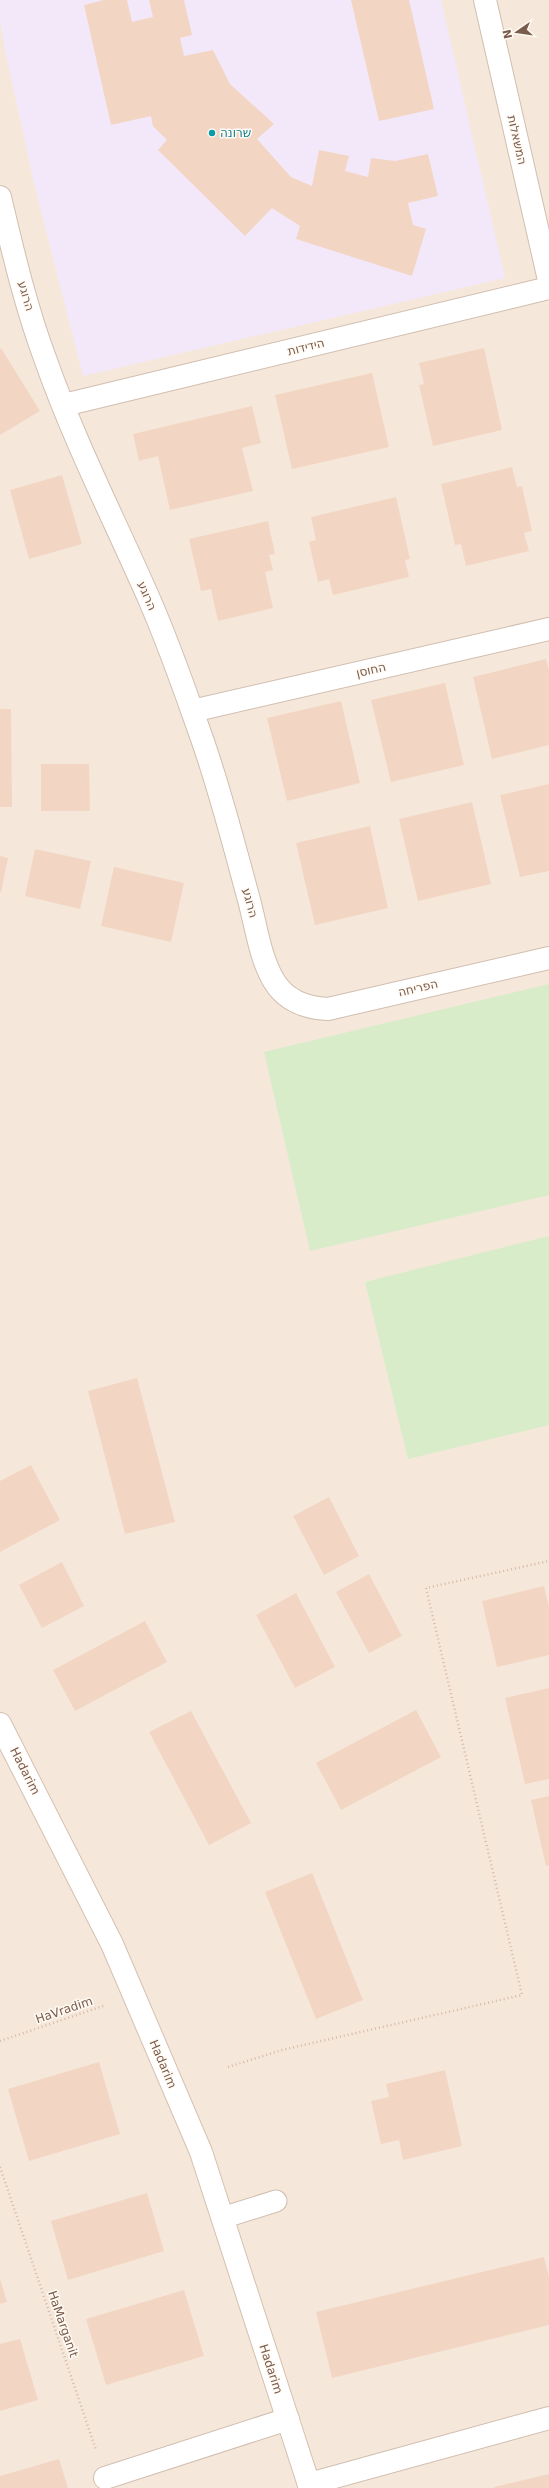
<svg xmlns="http://www.w3.org/2000/svg" width="549" height="2488" viewBox="0 0 549 2488" font-family="'DejaVu Sans','Noto Sans Hebrew',sans-serif">
  <style>
    .residential { fill: #f5e8da }
    .education { fill: #f3e8fa }
    .green { fill: #d8ecc9 }
    .building { fill: #f3d5c3 }
    .lines { fill: none; stroke-linecap: round; stroke-linejoin: round }
    .lane-casing { stroke: #d1beb0; stroke-width: 23 }
    .street-casing { stroke: #d1beb0; stroke-width: 24 }
    .secondary-casing { stroke: #d6c0b0; stroke-width: 24 }
    .path { stroke: #d9b8a5; stroke-width: 2.5; stroke-dasharray: 1 3; stroke-linecap: butt }
    .lane { stroke: #fff; stroke-width: 21 }
    .street { stroke: #fff; stroke-width: 22 }
    .secondary { stroke: #fff; stroke-width: 22 }
    .culture-dot { fill: #0f9aa8; stroke: #fffaf3; stroke-width: 1.5 }
    .labels { text-anchor: middle; dominant-baseline: central; stroke-width: 3; stroke-linejoin: round; paint-order: stroke }
    .culture-label { font-size: 12px; fill: #0d838f; stroke: #fffaf3; text-anchor: start }
    .street-label { font-size: 12px; fill: #7a5c4d; stroke: #fffaf3 }
  </style>
  <rect width="100%" height="100%" fill="#fdf6ec"/>
  <path class="residential" d="M 0,0 L 549,0 L 549,2488 L 0,2488 Z"/>
  <path class="education" d="M 0,0 L 441,0 L 505,278 L 83,376 L 33,179 L 5,50 L 0,20 Z"/>
  <path class="green" d="M 549,984 L 549,1195 L 310,1251 L 264,1052 Z
    M 549,1236 L 549,1425 L 408,1459 L 365,1282 Z"/>
  <path class="building" d="M 104,0 L 127,0 L 132,22 L 153,17 L 149,0 L 184,0 L 192,35 L 180,38 L 184,56 L 213,50 L 230,84 L 274,124 L 257,139 L 291,177 L 312,186 L 319,150 L 349,156 L 345,171 L 368,177 L 371,158 L 395,161 L 428,154 L 438,196 L 408,203 L 413,225 L 426,229 L 412,276 L 296,239 L 300,226 L 272,208 L 245,236 L 158,150 L 167,140 L 153,126 L 151,116 L 111,125 L 84,5 Z
    M 351,0 L 409,0 L 434,109 L 379,121 Z
    M 1,348 L 40,411 L 0,435 L 0,349 Z
    M 484,348 L 502,430 L 433,446 L 419,385 L 424,384 L 419,363 Z
    M 372,373 L 389,447 L 292,469 L 275,395 Z
    M 252,406 L 261,443 L 242,448 L 253,491 L 170,510 L 158,456 L 139,461 L 133,434 Z
    M 512,467 L 517,487 L 522,486 L 532,531 L 524,533 L 529,551 L 466,566 L 461,544 L 455,545 L 441,484 Z
    M 62,475 L 82,544 L 29,559 L 10,490 Z
    M 396,497 L 410,559 L 405,560 L 409,577 L 333,595 L 329,579 L 318,582 L 309,542 L 316,540 L 311,517 Z
    M 268,521 L 275,554 L 269,555 L 273,570 L 265,572 L 273,608 L 218,621 L 211,589 L 201,591 L 189,539 Z
    M 546,659 L 549,670 L 549,745 L 492,759 L 473,677 Z
    M 445,683 L 464,765 L 391,782 L 371,700 Z
    M 341,701 L 360,783 L 287,801 L 267,718 Z
    M 0,709 L 11,709 L 12,807 L 0,807 Z
    M 41,764 L 89,764 L 90,811 L 41,811 Z
    M 549,784 L 549,871 L 520,877 L 500,795 Z
    M 472,802 L 491,884 L 418,901 L 399,819 Z
    M 370,826 L 388,908 L 315,925 L 296,843 Z
    M 35,849 L 91,861 L 80,909 L 25,896 Z
    M 0,856 L 8,858 L 1,892 L 0,892 Z
    M 114,867 L 184,883 L 171,942 L 101,926 Z
    M 137,1378 L 175,1522 L 125,1534 L 88,1391 Z
    M 31,1465 L 60,1520 L 0,1552 L 0,1481 Z
    M 329,1497 L 359,1556 L 324,1575 L 293,1516 Z
    M 62,1562 L 84,1606 L 42,1628 L 19,1585 Z
    M 369,1574 L 402,1636 L 369,1653 L 336,1592 Z
    M 544,1586 L 549,1607 L 549,1655 L 497,1667 L 482,1601 Z
    M 296,1593 L 335,1667 L 295,1688 L 256,1615 Z
    M 145,1621 L 167,1662 L 75,1711 L 53,1670 Z
    M 549,1688 L 549,1779 L 525,1784 L 505,1698 Z
    M 416,1710 L 441,1757 L 341,1810 L 316,1763 Z
    M 191,1711 L 251,1823 L 209,1845 L 149,1732 Z
    M 549,1796 L 549,1865 L 546,1866 L 531,1800 Z
    M 312,1873 L 363,2000 L 316,2019 L 265,1892 Z
    M 99,2062 L 120,2134 L 29,2161 L 8,2089 Z
    M 445,2070 L 462,2146 L 403,2160 L 399,2140 L 381,2144 L 371,2101 L 389,2097 L 386,2084 Z
    M 147,2193 L 164,2251 L 68,2280 L 51,2221 Z
    M 544,2257 L 549,2277 L 549,2325 L 332,2378 L 316,2312 Z
    M 0,2279 L 7,2302 L 0,2304 Z
    M 184,2290 L 204,2356 L 106,2385 L 86,2319 Z
    M 20,2339 L 38,2400 L 0,2411 L 0,2344 Z
    M 59,2459 L 68,2488 L 0,2488 L 0,2476 Z
    M 549,2474 L 549,2488 L 494,2488 L 494,2487 Z"/>
  <g class="lines">
    <g class="lane-casing">
      <path id="lane" d="M 222,2218 L 276,2201"/>
    </g>
    <g class="street-casing">
      <path id="street" d="M 485,0 L 549,280
        M 0,197 C 13,252 26,308 46,361 C 75,443 115,521 150,601 C 169,645 185,690 201,736 C 220,789 234,845 249,900 C 256,926 260,958 274,981 C 286,1001 306,1008 328,1009 L 549,958
        M 64,405 L 549,288
        M 192,711 L 549,629
        M 105,2478 L 288,2419
        M 309,2484 L 549,2418"/>
    </g>
    <g class="secondary-casing">
      <path id="secondary" d="M 0,1724 L 112,1944 L 201,2152 L 310,2488"/>
    </g>
    <path class="path" d="M 0,2041 L 106,2005
      M 228,2067 L 282,2050 L 522,1995 L 426,1588 L 549,1561
      M 0,2167 L 96,2450"/>
    <use href="#lane" class="lane"/>
    <use href="#street" class="street"/>
    <use href="#secondary" class="secondary"/>
  </g>
  <circle class="culture-dot" cx="212" cy="133" r="4"/>
  <g class="labels">
    <g class="culture-label">
      <text x="220" y="133">שרונה</text>
    </g>
    <g class="street-label">
      <text transform="translate(517 140) rotate(77)">המשאלות</text>
      <text transform="translate(26 296) rotate(74)">הרוגע</text>
      <text transform="translate(306 347) rotate(-14)">הידידות</text>
      <text transform="translate(147 596) rotate(67)">הרוגע</text>
      <text transform="translate(371 670) rotate(-13)">החוסן</text>
      <text transform="translate(250 903) rotate(75)">הרוגע</text>
      <text transform="translate(418 988) rotate(-13)">הפריחה</text>
      <text transform="translate(25 1771) rotate(63)">Hadarim</text>
      <text transform="translate(64 2010) rotate(-19)">HaVradim</text>
      <text transform="translate(163 2064) rotate(67)">Hadarim</text>
      <text transform="translate(63 2324) rotate(71)">HaMarganit</text>
      <text transform="translate(271 2369) rotate(72)">Hadarim</text>
    </g>
  </g>
  <g transform="translate(517 32) rotate(257)" stroke="#fffaf3" stroke-width="3" paint-order="stroke">
  <path d="M0-3L7 15L0 10L-7 15Z" fill="#7a5c4d"/>
  <text y="-6" font-size="11" font-weight="bold" text-anchor="middle" fill="#7a5c4d">N</text>
  </g>
</svg>
